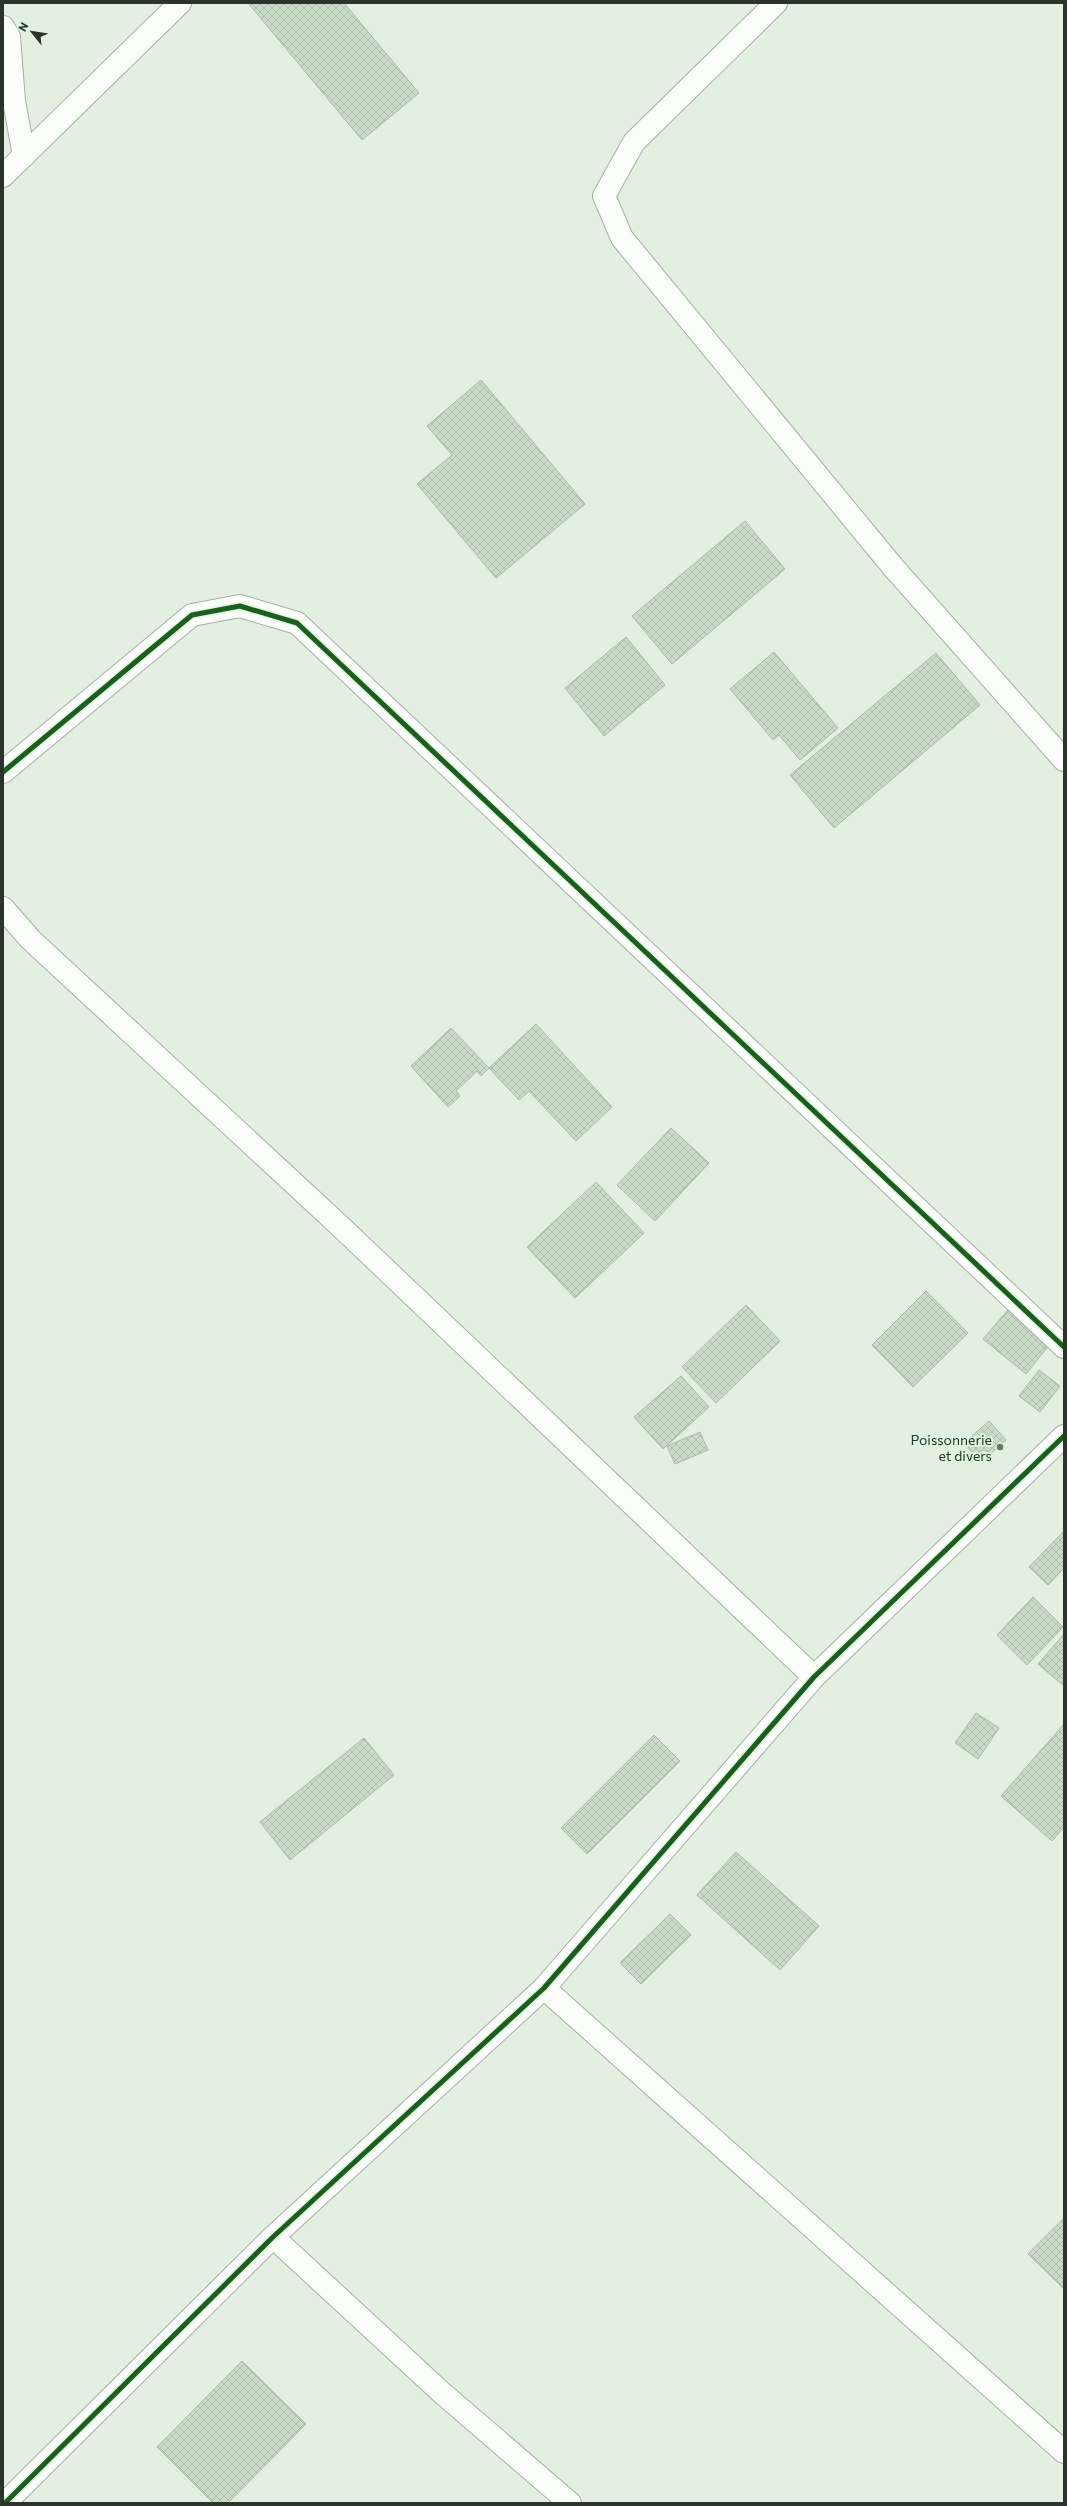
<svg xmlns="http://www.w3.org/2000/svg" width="1067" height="2506" viewBox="0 0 1067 2506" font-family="Commissioner,sans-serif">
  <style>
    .building { fill: url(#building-cross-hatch); stroke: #acb6ab }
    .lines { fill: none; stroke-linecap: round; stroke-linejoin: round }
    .minor-casing { stroke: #a6b0a4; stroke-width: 24 }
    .minor { stroke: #fbfdfa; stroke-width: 22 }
    .cycleway-casing { stroke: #ddf5db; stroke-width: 8 }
    .cycleway { stroke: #1b5e20; stroke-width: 5 }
    .poi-dot { fill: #6b756b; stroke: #ddf5db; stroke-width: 1.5 }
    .labels { text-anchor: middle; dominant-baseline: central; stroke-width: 4; stroke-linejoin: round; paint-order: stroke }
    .poi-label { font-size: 14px; fill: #2b342b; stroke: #ddf5db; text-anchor: end }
  </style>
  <defs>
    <pattern id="building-cross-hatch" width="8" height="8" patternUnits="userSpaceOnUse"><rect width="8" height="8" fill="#cadcc8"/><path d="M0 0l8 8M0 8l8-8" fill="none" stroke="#aebdac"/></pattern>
  </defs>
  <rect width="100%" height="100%" fill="#e2efe1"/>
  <path class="building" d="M 248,3 L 344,3 L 419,93 L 362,140 Z
    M 481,380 L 585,504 L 496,578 L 417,484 L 452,455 L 427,426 Z
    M 745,521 L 785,569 L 672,664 L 632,616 Z
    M 626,637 L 665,685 L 604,736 L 565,688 Z
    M 774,652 L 838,728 L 800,760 L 779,735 L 773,740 L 730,689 Z
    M 936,653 L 980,705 L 834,828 L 790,775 Z
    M 536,1024 L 612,1107 L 576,1141 L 529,1091 L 519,1100 L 489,1068 Z
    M 451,1028 L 489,1068 L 481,1076 L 477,1071 L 456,1091 L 460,1096 L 448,1107 L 411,1066 Z
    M 671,1128 L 709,1163 L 655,1221 L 617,1185 Z
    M 596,1182 L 644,1233 L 575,1298 L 527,1247 Z
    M 926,1291 L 968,1333 L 913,1387 L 872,1345 Z
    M 746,1305 L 780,1341 L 716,1403 L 682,1367 Z
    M 1008,1310 L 1050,1344 L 1026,1374 L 983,1339 Z
    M 1039,1370 L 1060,1386 L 1040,1412 L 1019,1396 Z
    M 681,1376 L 709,1407 L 663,1449 L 634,1417 Z
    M 989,1421 L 1006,1440 L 981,1462 L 964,1443 Z
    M 700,1432 L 708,1450 L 675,1464 L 667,1446 Z
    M 1064,1531 L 1064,1568 L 1048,1585 L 1029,1567 Z
    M 1033,1597 L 1063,1627 L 1027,1665 L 997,1635 Z
    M 1064,1634 L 1064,1686 L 1038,1664 Z
    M 976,1713 L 999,1728 L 978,1759 L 955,1743 Z
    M 1064,1724 L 1064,1827 L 1052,1841 L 1001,1796 Z
    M 654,1735 L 680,1761 L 587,1854 L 561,1828 Z
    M 364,1738 L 394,1775 L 290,1860 L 260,1822 Z
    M 736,1852 L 819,1926 L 780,1970 L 697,1895 Z
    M 670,1914 L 691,1935 L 641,1984 L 620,1963 Z
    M 1064,2218 L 1064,2289 L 1028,2254 Z
    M 242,2361 L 306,2424 L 228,2503 L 213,2503 L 157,2447 Z"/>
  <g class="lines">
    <g class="minor-casing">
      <path id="minor" d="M 776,3 L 634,142 L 604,196 L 622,238 L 893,567 L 1064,760
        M 3,27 L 9,37 L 14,101 L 24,156
        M 3,176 L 180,3
        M 3,772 L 192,615 L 240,606 L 297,623 L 1064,1347
        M 3,908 L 30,939 L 340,1226 L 814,1677
        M 544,1988 L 1064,2452
        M 273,2237 L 441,2392 L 570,2503
        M 5,2503 L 273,2237 L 544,1988 L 814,1677 L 1064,1436"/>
    </g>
    <use href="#minor" class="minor"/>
    <g class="cycleway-casing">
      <path id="cycleway" d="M 3,772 L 192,615 L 240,606 L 297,623 L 1064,1347
        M 5,2503 L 273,2237 L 544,1988 L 814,1677 L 1064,1436"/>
    </g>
    <use href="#cycleway" class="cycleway"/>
  </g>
  <circle class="poi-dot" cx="1000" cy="1447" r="4"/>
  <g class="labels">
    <g class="poi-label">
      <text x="992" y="1439">Poissonnerie<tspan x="992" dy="16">et divers</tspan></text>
    </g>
  </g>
  <rect width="1067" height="2506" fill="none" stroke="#2b342b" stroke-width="8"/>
  <g transform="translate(32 32) rotate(300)" stroke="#ddf5db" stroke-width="3" paint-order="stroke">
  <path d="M0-3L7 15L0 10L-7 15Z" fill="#2b342b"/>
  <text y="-6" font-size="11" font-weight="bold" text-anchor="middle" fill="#2b342b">N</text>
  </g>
</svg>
